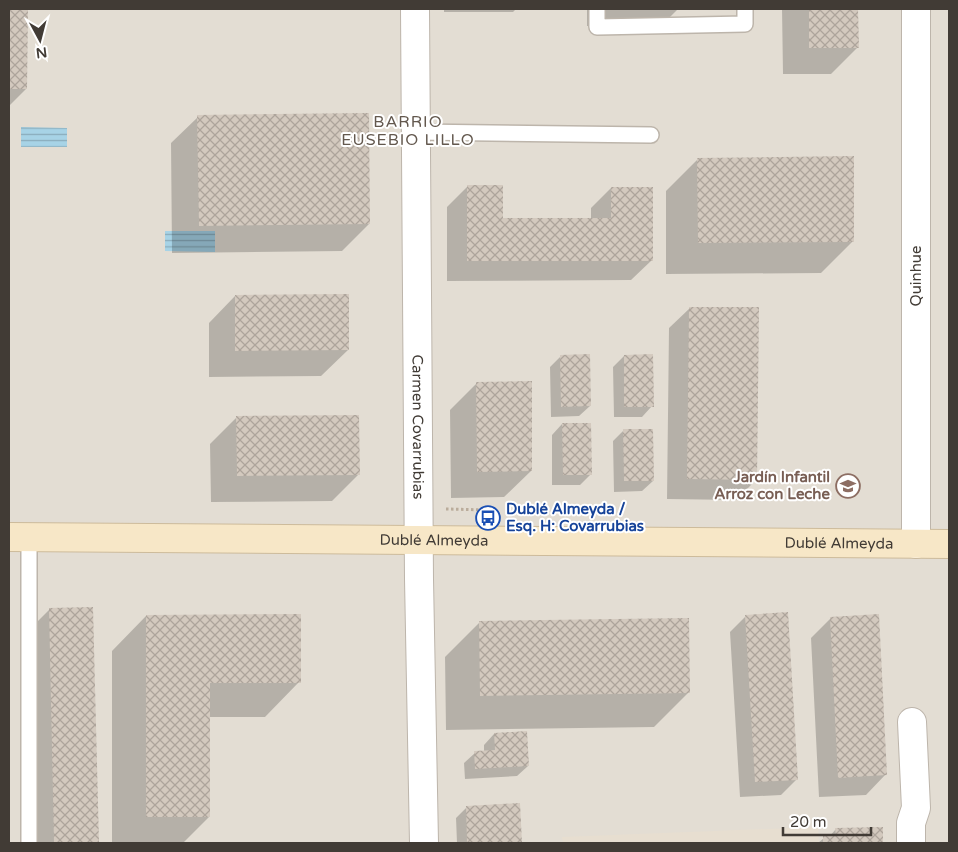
<svg xmlns="http://www.w3.org/2000/svg" width="958" height="852" viewBox="0 0 958 852" font-family="'Varela Round',sans-serif">
  <style>
    .residential { fill: #e3ddd3 }
    .education { fill: #e7ded0 }
    .water { fill: url(#water-rules) }
    .shadow { fill: #0003 }
    .building { fill: url(#building-cross-hatch) }
    .lines { fill: none; stroke-linecap: round; stroke-linejoin: round }
    .lane-casing { stroke: #bdb5ab; stroke-width: 18 }
    .street-casing { stroke: #bdb5ab; stroke-width: 30 }
    .secondary-casing { stroke: #cdbb9b; stroke-width: 30 }
    .path { stroke: #baac9b; stroke-width: 3; stroke-dasharray: 2.5 2.5; stroke-linecap: butt }
    .lane { stroke: #fff; stroke-width: 15 }
    .street { stroke: #fff; stroke-width: 28 }
    .secondary { stroke: #f7e7c7; stroke-width: 28 }
    .labels { text-anchor: middle; dominant-baseline: central; stroke-width: 4; stroke-linejoin: round; paint-order: stroke }
    .street-label { font-size: 15px; fill: #413b35; stroke: #fff }
    .education-label { font-size: 15px; font-weight: bold; fill: #785e54; stroke: #fff; text-anchor: end }
    .transit-label { font-size: 15px; font-weight: bold; fill: #164399; stroke: #fff; text-anchor: start }
    .neighbourhood-label { font-size: 16px; letter-spacing: 1px; fill: #63584e; stroke: #fff }
  </style>
  <defs>
    <pattern id="water-rules" width="6" height="5" patternUnits="userSpaceOnUse" patternTransform="scale(1.25)"><rect width="6" height="5" fill="#a7d3e6"/><path d="M0 2.5h6" fill="none" stroke="#8aacbb"/></pattern>
    <pattern id="building-cross-hatch" width="8" height="8" patternUnits="userSpaceOnUse" patternTransform="scale(1.25)"><rect width="8" height="8" fill="#d3c9be"/><path d="M0 0l8 8M0 8l8-8" fill="none" stroke="#ada49b"/></pattern>
  </defs>
  <rect width="100%" height="100%" fill="#f0ebe4"/>
  <path class="residential" d="M 9,9 L 949,9 L 949,843 L 9,843 Z"/>
  <path class="education" d="M 818,827 L 819,843 L 563,843 L 562,837 Z"/>
  <path class="water" d="M 21,127 L 67,128 L 67,147 L 21,147 Z
    M 165,231 L 215,231 L 215,252 L 165,251 Z"/>
  <path class="shadow" d="M 9,9 L 27,9 L 26,89 L 9,106 Z
    M 444,9 L 516,9 L 513,12 L 444,12 Z
    M 587,9 L 678,9 L 661,26 L 587,26 Z
    M 782,9 L 857,9 L 858,47 L 831,74 L 783,74 Z
    M 198,117 L 369,224 L 342,251 L 172,253 L 171,143 Z
    M 698,159 L 853,241 L 821,273 L 666,274 L 666,191 Z
    M 467,187 L 502,219 L 591,219 L 591,208 L 611,188 L 652,260 L 631,280 L 447,281 L 447,207 Z
    M 235,296 L 348,350 L 321,376 L 209,377 L 209,323 Z
    M 690,308 L 756,480 L 736,500 L 667,499 L 669,328 Z
    M 561,356 L 590,406 L 579,416 L 551,417 L 550,367 Z
    M 624,356 L 652,406 L 642,417 L 614,417 L 613,367 Z
    M 477,383 L 531,471 L 504,497 L 451,498 L 450,410 Z
    M 237,417 L 359,474 L 332,501 L 211,502 L 210,444 Z
    M 562,424 L 591,474 L 580,485 L 552,485 L 552,435 Z
    M 624,430 L 653,481 L 642,491 L 614,492 L 613,441 Z
    M 92,608 L 97,843 L 28,843 L 23,636 L 50,609 Z
    M 146,616 L 299,682 L 265,717 L 209,717 L 209,817 L 183,843 L 112,843 L 112,651 Z
    M 746,616 L 797,779 L 781,795 L 740,797 L 730,632 Z
    M 831,618 L 886,774 L 866,795 L 819,797 L 811,638 Z
    M 480,622 L 688,693 L 654,727 L 446,730 L 445,657 Z
    M 494,734 L 528,766 L 517,776 L 465,779 L 464,763 L 475,753 L 484,752 L 484,745 Z
    M 519,804 L 520,843 L 457,843 L 456,818 L 467,807 Z
    M 882,828 L 882,843 L 818,843 L 824,838 L 828,838 L 836,829 Z"/>
  <path class="building" d="M 9,9 L 28,9 L 27,89 L 9,89 Z
    M 809,9 L 858,9 L 859,48 L 809,48 Z
    M 369,113 L 370,224 L 199,226 L 197,115 Z
    M 854,156 L 854,242 L 698,243 L 697,158 Z
    M 467,185 L 503,185 L 503,218 L 611,218 L 611,187 L 653,187 L 653,261 L 467,261 Z
    M 349,294 L 349,350 L 235,351 L 235,295 Z
    M 689,307 L 759,307 L 757,480 L 687,479 Z
    M 590,354 L 591,406 L 561,407 L 560,355 Z
    M 653,354 L 654,407 L 624,407 L 624,355 Z
    M 532,381 L 532,471 L 477,472 L 476,382 Z
    M 359,415 L 360,475 L 237,476 L 236,416 Z
    M 562,423 L 591,423 L 592,475 L 563,475 Z
    M 623,429 L 653,429 L 654,481 L 624,481 Z
    M 93,607 L 99,843 L 54,843 L 49,608 Z
    M 788,612 L 798,780 L 755,782 L 745,615 Z
    M 301,614 L 301,683 L 210,683 L 210,817 L 146,817 L 146,615 Z
    M 879,614 L 887,775 L 838,778 L 830,617 Z
    M 689,618 L 690,693 L 480,696 L 479,621 Z
    M 527,731 L 529,766 L 475,769 L 474,751 L 495,750 L 494,733 Z
    M 520,803 L 522,843 L 467,843 L 466,806 Z
    M 883,827 L 883,843 L 823,843 L 823,836 L 836,836 L 835,828 Z"/>
  <g class="lines">
    <g class="lane-casing">
      <path id="lane" d="M 597,9 L 597,27 L 745,24 L 745,9
        M 416,132 L 651,135
        M 29,843 L 29,537"/>
    </g>
    <g class="street-casing">
      <g id="street">
        <path id="s1" d="M 415,9 L 419,579 L 424,843"/>
        <path d="M 916,9 L 916,544"/>
        <path d="M 911,843 L 911,823 L 916,808 L 912,722"/>
      </g>
    </g>
    <g class="secondary-casing">
      <g id="secondary">
        <path id="s2" d="M 9,537 L 949,544"/>
      </g>
    </g>
    <path class="path" d="M 446,509 L 487,510"/>
    <use href="#lane" class="lane"/>
    <use href="#street" class="street"/>
    <use href="#secondary" class="secondary"/>
  </g>
  <defs>
    <g id="school-ring" transform="scale(1.25)"><circle r="9.5" fill="#fff" stroke="#8d6e63" stroke-width="1.5"/><path d="M0-5L7-2L0 1L-7-2ZM-4 1L0 2.5L4 1V4Q0 6-4 4Z" fill="#8d6e63"/></g>
    <g id="bus-ring" transform="scale(1.25)"><circle r="9.5" fill="#fff" stroke="#1a4fb4" stroke-width="1.5"/><path d="M-5-6H5V4H4V6H2V4H-2V6H-4V4H-5ZM-3.5-4V0h7V-4ZM-3.5 1.2v1.5H-2V1.2ZM2 1.2v1.5H3.5V1.2Z" fill="#1a4fb4"/></g>
  </defs>
  <g fill-rule="evenodd">
    <use href="#school-ring" x="848" y="486"/>
    <use href="#bus-ring" x="488" y="518"/>
  </g>
  <g class="labels">
    <g class="street-label">
      <text transform="translate(916 276) rotate(-90)">Quinhue</text>
      <text stroke="none"><textPath href="#s1" startOffset="418">Carmen Covarrubias</textPath></text>
      <text stroke="none"><textPath href="#s2" startOffset="425">Dublé Almeyda</textPath></text>
      <text stroke="none"><textPath href="#s2" startOffset="830">Dublé Almeyda</textPath></text>
    </g>
    <g class="education-label">
      <text x="830" y="477">Jardín Infantil<tspan x="830" dy="17">Arroz con Leche</tspan></text>
    </g>
    <g class="transit-label">
      <text x="506" y="509">Dublé Almeyda /<tspan x="506" dy="17">Esq. H: Covarrubias</tspan></text>
    </g>
    <g class="neighbourhood-label">
      <text x="408" y="122">BARRIO<tspan x="408" dy="18">EUSEBIO LILLO</tspan></text>
    </g>
  </g>
  <rect width="958" height="852" fill="none" stroke="#413b35" stroke-width="20"/>
  <g transform="translate(40 40) rotate(173)" stroke="#ffffff" stroke-width="4" paint-order="stroke">
  <path d="M0-4L9 19L0 12L-9 19Z" fill="#413b35"/>
  <text y="-8" font-size="14" font-weight="bold" text-anchor="middle" fill="#413b35">N</text>
  </g>
  <path d="M783 827v8h88v-8" fill="none" stroke="#413b35" stroke-width="2.5"/>
  <text x="790" y="827" font-size="15" fill="#413b35" stroke="#ffffff" stroke-width="4" paint-order="stroke">20 m</text>
</svg>
